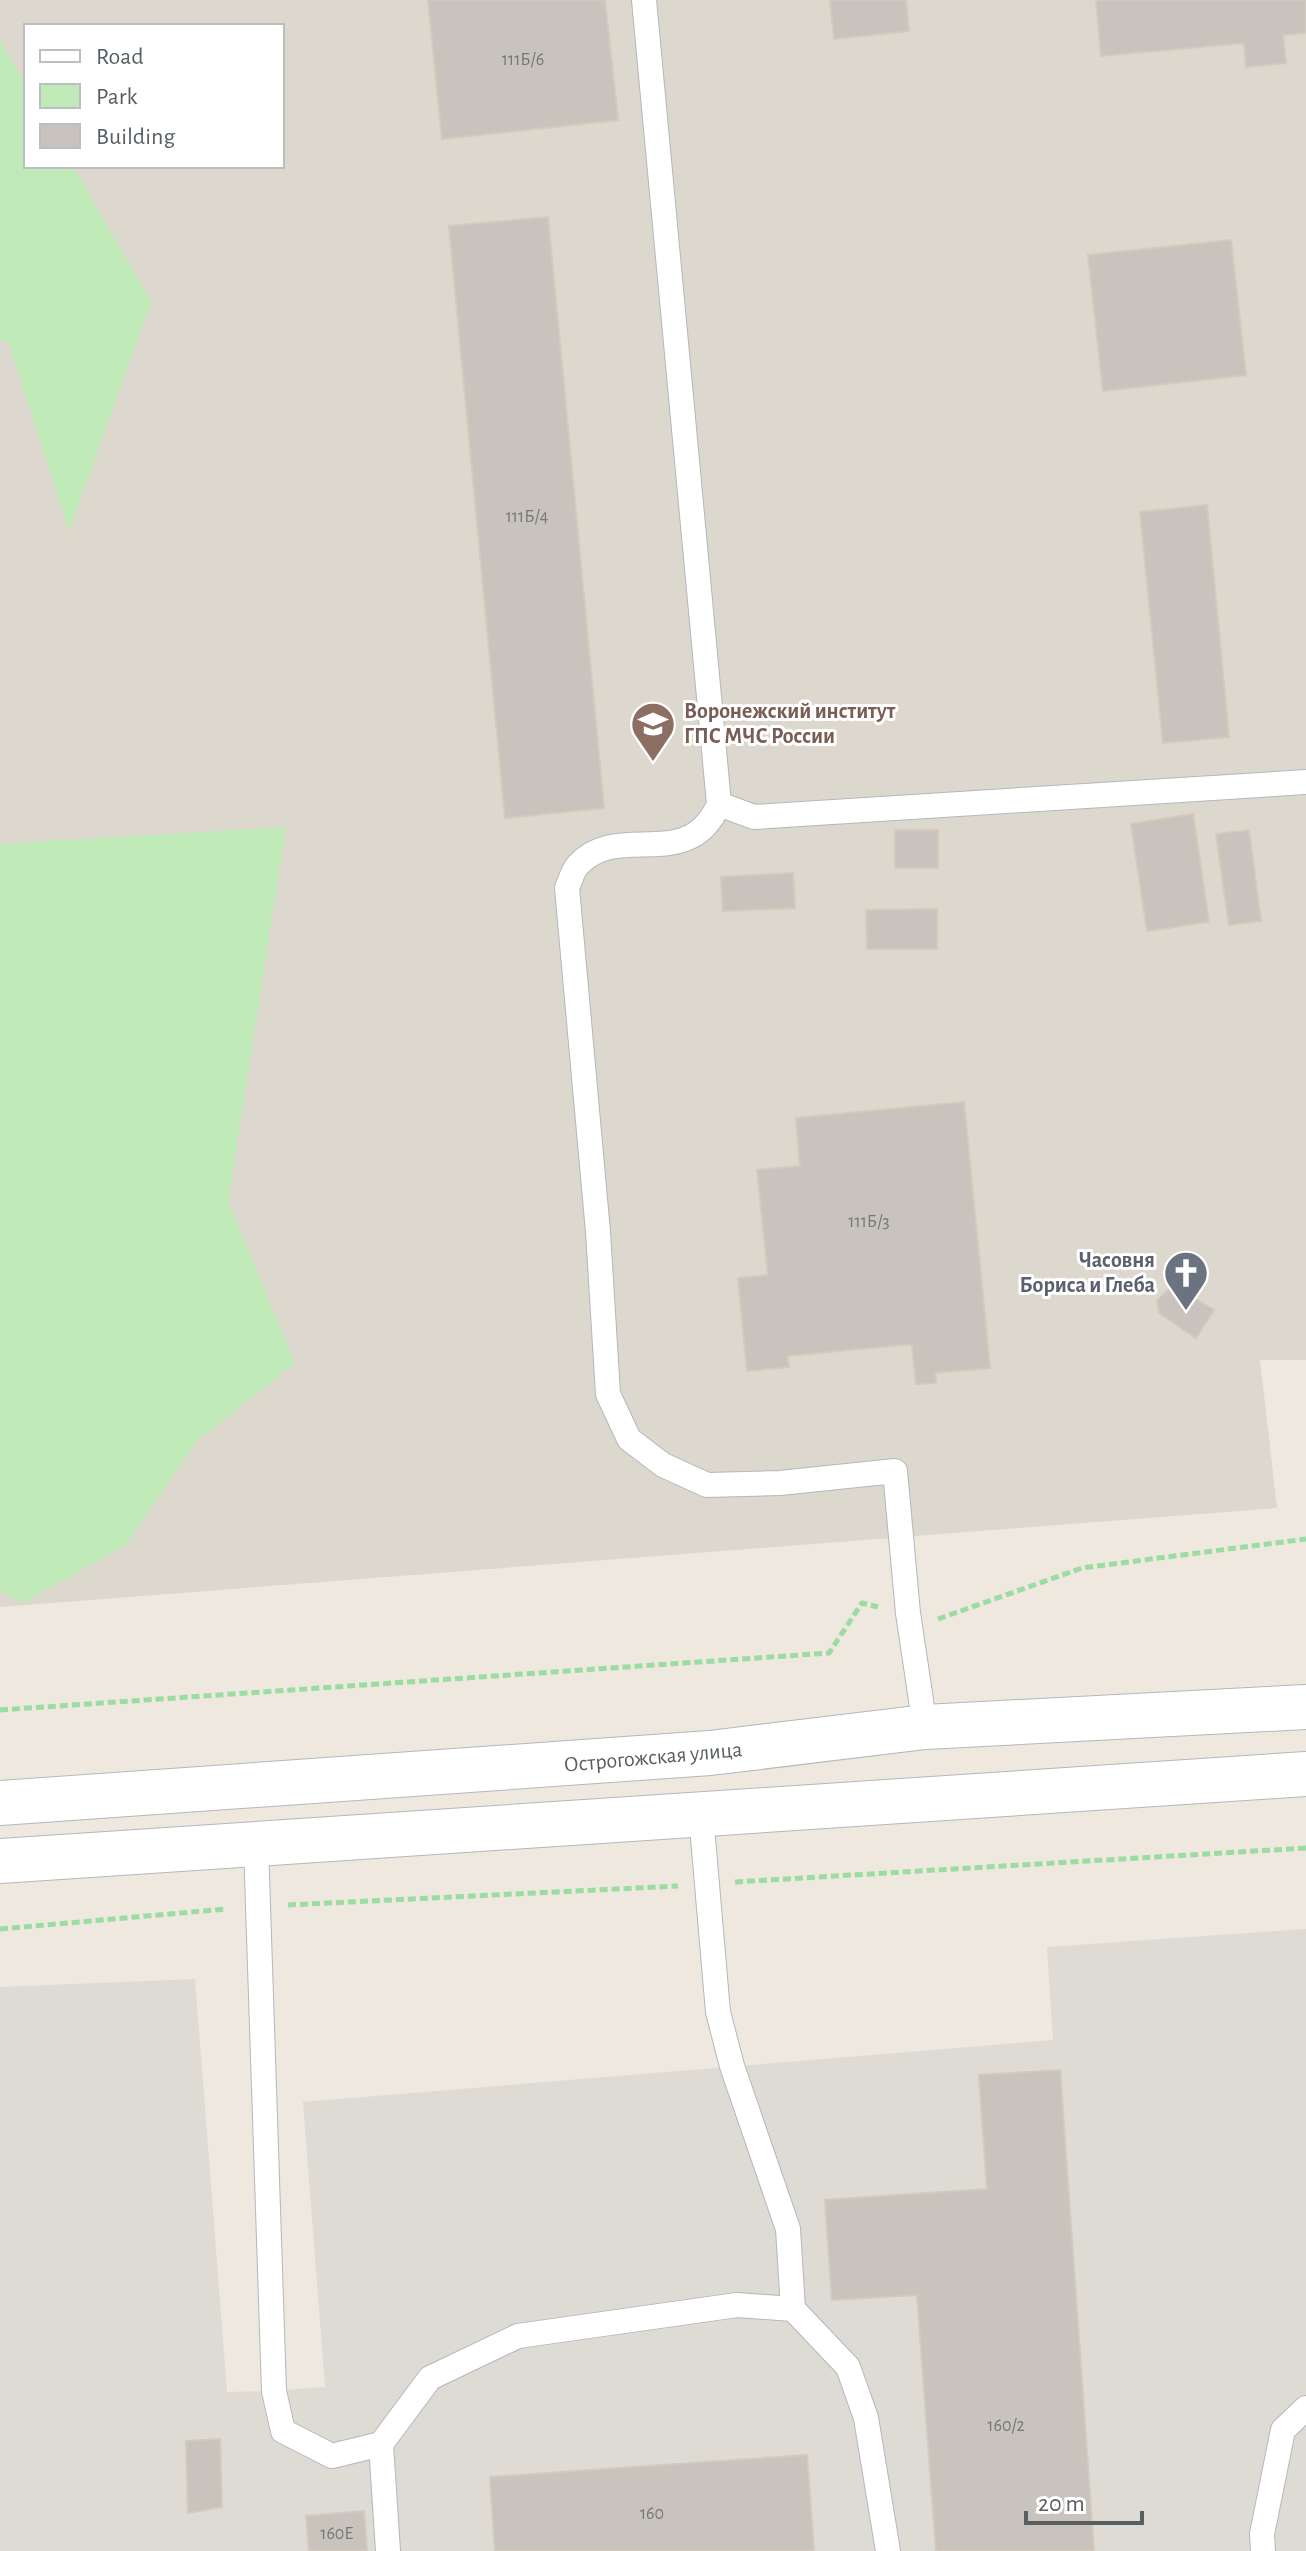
<svg xmlns="http://www.w3.org/2000/svg" width="1306" height="2551" viewBox="0 0 1306 2551" font-family="'Alegreya Sans',sans-serif">
  <style>
    .industrial { fill: #dedad4 }
    .education { fill: #ddd8ce; fill-rule: evenodd }
    .green { fill: #c0e9b8 }
    .building { fill: #c8c3bc; stroke: #d3c9bd; stroke-width: 2 }
    .lines { fill: none; stroke-linecap: round; stroke-linejoin: round }
    .service-casing { stroke: #b3b8bc; stroke-width: 26 }
    .tertiary-casing { stroke: #b3b8bc; stroke-width: 46 }
    .path { stroke: #9adca1; stroke-width: 5; stroke-dasharray: 8 4; stroke-linecap: butt }
    .service { stroke: #fff; stroke-width: 24 }
    .tertiary { stroke: #fff; stroke-width: 44 }
    .labels { text-anchor: middle; dominant-baseline: central; stroke-width: 6; stroke-linejoin: round; paint-order: stroke }
    .number-label { font-size: 18px; fill: #747879 }
    .education-label { font-size: 22px; font-weight: bold; fill: #785e54; stroke: #fff; text-anchor: start }
    .worship-label { font-size: 22px; font-weight: bold; fill: #5b616d; stroke: #fff; text-anchor: end }
    .street-label { font-size: 22px; fill: #585f63; stroke: #fff }
  </style>
  <rect width="100%" height="100%" fill="#eee8df"/>
  <path class="industrial" d="M 1306,1929 L 1306,2551 L 0,2551 L 0,1987 L 195,1979 L 227,2392 L 273,2391 L 325,2387 L 303,2102 L 1053,2040 L 1047,1947 Z"/>
  <path class="education" d="M 0,0 L 1306,0 L 1306,1360 L 1260,1360 L 1277,1508 L 0,1607 ZM 26,26 L 282,26 L 282,166 L 26,166 Z"/>
  <path class="green" d="M 0,40 L 26,85 L 26,166 L 73,166 L 151,302 L 69,531 L 8,341 L 0,340 Z
    M 286,827 L 228,1202 L 295,1363 L 196,1442 L 125,1546 L 22,1603 L 0,1591 L 0,844 Z"/>
  <path class="building" d="M 428,0 L 605,0 L 618,120 L 442,139 Z
    M 830,0 L 906,0 L 909,31 L 834,39 Z
    M 1096,0 L 1306,0 L 1306,33 L 1283,35 L 1286,63 L 1246,67 L 1244,43 L 1101,56 Z
    M 548,217 L 604,808 L 505,818 L 449,226 Z
    M 1231,240 L 1246,375 L 1103,391 L 1088,255 Z
    M 1207,505 L 1229,737 L 1163,743 L 1140,512 Z
    M 1193,814 L 1209,922 L 1147,931 L 1131,824 Z
    M 895,830 L 938,830 L 938,868 L 895,868 Z
    M 1249,830 L 1261,921 L 1229,925 L 1216,834 Z
    M 793,873 L 795,908 L 723,911 L 721,877 Z
    M 937,909 L 937,949 L 867,949 L 866,910 Z
    M 964,1102 L 990,1368 L 935,1373 L 936,1383 L 916,1384 L 912,1344 L 787,1356 L 789,1367 L 747,1371 L 738,1278 L 768,1275 L 757,1170 L 800,1166 L 796,1118 Z
    M 1170,1288 L 1180,1289 L 1214,1310 L 1196,1338 L 1159,1313 L 1157,1300 Z
    M 1060,2070 L 1094,2551 L 936,2551 L 917,2295 L 832,2300 L 825,2200 L 987,2189 L 979,2075 Z
    M 220,2439 L 222,2507 L 188,2513 L 186,2441 Z
    M 807,2455 L 814,2551 L 495,2551 L 490,2477 Z
    M 364,2511 L 367,2551 L 309,2551 L 306,2516 Z"/>
  <g class="lines">
    <g class="service-casing">
      <path id="service" d="M 644,0 L 719,804 C 688,875 619,820 578,865 C 573,870 570,881 567,888 L 598,1232 L 608,1394 L 629,1439 L 663,1465 L 707,1485 L 780,1483 L 895,1471 L 908,1613 L 925,1727
        M 719,804 L 754,817 L 1306,782
        M 701,1815 L 718,2012 L 732,2066 L 788,2229 L 793,2309 L 848,2367 L 866,2418 L 888,2551
        M 256,1845 L 274,2391 L 283,2431 L 332,2456 L 381,2444 L 430,2378 L 518,2336 L 737,2305 L 793,2309
        M 381,2444 L 388,2551
        M 1263,2551 L 1262,2534 L 1283,2430 L 1306,2408"/>
    </g>
    <g class="tertiary-casing">
      <path id="tertiary" d="M 0,1803 L 710,1753 L 925,1727 L 1306,1707
        M 0,1861 L 1306,1774"/>
    </g>
    <path class="path" d="M 938,1619 L 1082,1568 L 1306,1539
      M 0,1710 L 829,1653 L 862,1603 L 878,1607
      M 735,1882 L 1306,1848
      M 288,1905 L 678,1886
      M 0,1929 L 226,1909"/>
    <use href="#service" class="service"/>
    <use href="#tertiary" class="tertiary"/>
  </g>
  <defs>
    <g id="university-pin" transform="scale(2.3)"><path d="M0 17L-7.5 6A9.5 9.5 0 1 1 7.5 6Z" fill="#8d6e63" stroke="#fff"/><path d="M0-5L7-2L0 1L-7-2ZM-4 1L0 2.5L4 1V4Q0 6-4 4Z" fill="#fff"/></g>
    <g id="church-pin" transform="scale(2.3)"><path d="M0 17L-7.5 6A9.5 9.5 0 1 1 7.5 6Z" fill="#6b7280" stroke="#fff"/><path d="M-1.2-6h2.4v3.5h3.3v2.4h-3.3V6h-2.4V-.1h-3.3v-2.4h3.3Z" fill="#fff"/></g>
  </defs>
  <g fill-rule="evenodd">
    <use href="#university-pin" x="653" y="724"/>
    <use href="#church-pin" x="1186" y="1273"/>
  </g>
  <g class="labels">
    <g class="number-label">
      <text x="523" y="60">111Б/6</text>
      <text x="527" y="517">111Б/4</text>
      <text x="869" y="1222">111Б/3</text>
      <text x="1006" y="2426">160/2</text>
      <text x="652" y="2514">160</text>
      <text x="337" y="2534">160Е</text>
    </g>
    <g class="education-label">
      <text x="684" y="711">Воронежский институт<tspan x="684" dy="25">ГПС МЧС России</tspan></text>
    </g>
    <g class="worship-label">
      <text x="1155" y="1260">Часовня<tspan x="1155" dy="25">Бориса и Глеба</tspan></text>
    </g>
    <g class="street-label">
      <text transform="translate(653 1757) rotate(-5)">Острогожская улица</text>
    </g>
  </g>
  <rect x="24" y="24" width="260" height="144" fill="#ffffff" stroke="#bcbfc1" stroke-width="2"/>
  <rect x="40" y="50" width="40" height="12" fill="#ffffff" stroke="#bcbfc1" stroke-width="2"/>
  <text x="96" y="64" font-size="24" fill="#585f63">Road</text>
  <rect x="40" y="84" width="40" height="24" fill="#c0e9b8" stroke="#bcbfc1" stroke-width="2"/>
  <text x="96" y="104" font-size="24" fill="#585f63">Park</text>
  <rect x="40" y="124" width="40" height="24" fill="#c8c3bc" stroke="#bcbfc1" stroke-width="2"/>
  <text x="96" y="144" font-size="24" fill="#585f63">Building</text>
  <path d="M1026 2511v12h116v-12" fill="none" stroke="#585f63" stroke-width="4"/>
  <text x="1038" y="2511" font-size="24" fill="#585f63" stroke="#ffffff" stroke-width="6" paint-order="stroke">20 m</text>
</svg>
